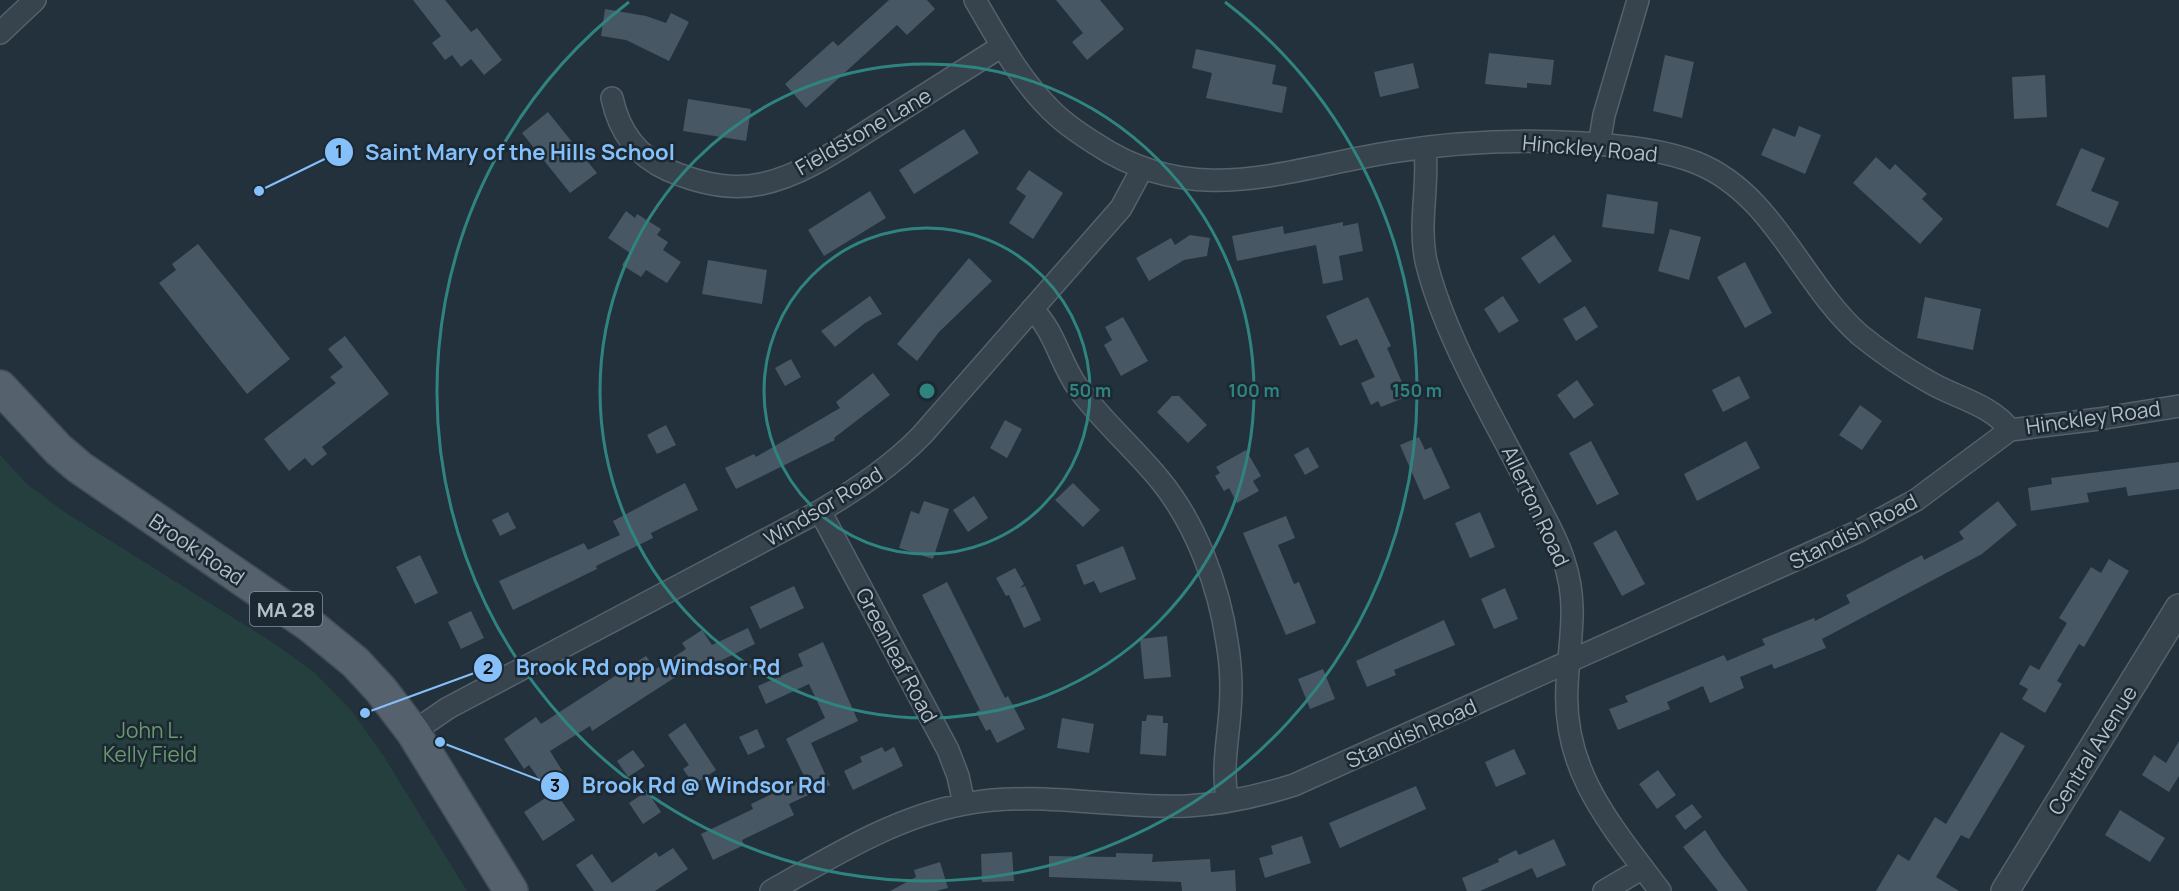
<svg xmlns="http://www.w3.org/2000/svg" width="2179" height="891" viewBox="0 0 2179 891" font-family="Manrope,sans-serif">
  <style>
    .green { fill: #253e3e }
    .building { fill: #475764 }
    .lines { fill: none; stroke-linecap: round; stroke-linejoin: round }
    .minor-casing { stroke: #55616b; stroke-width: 24 }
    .tertiary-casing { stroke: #55616b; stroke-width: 30 }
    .primary-casing { stroke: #404c56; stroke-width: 36 }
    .minor { stroke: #37434d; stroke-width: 21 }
    .tertiary { stroke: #37434d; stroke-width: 27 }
    .primary { stroke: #55626e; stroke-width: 33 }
    .ring { fill: none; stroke: #308480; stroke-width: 3 }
    .labels { text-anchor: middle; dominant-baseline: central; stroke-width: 5; stroke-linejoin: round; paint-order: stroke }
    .shield { fill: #1c2832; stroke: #86919c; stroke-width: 1.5 }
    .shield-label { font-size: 20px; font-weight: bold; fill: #b3bec9 }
    .street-label { font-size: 21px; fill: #b3bec9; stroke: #1c2832 }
    .park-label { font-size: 21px; fill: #699a6f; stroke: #1c2832 }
    .centre { fill: #308480; stroke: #1c2832; stroke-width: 3 }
    .ring-label { font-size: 18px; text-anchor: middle; font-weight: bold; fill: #308480; stroke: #1c2832; stroke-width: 5; stroke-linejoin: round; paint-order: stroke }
    .leader { fill: none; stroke: #86c0fa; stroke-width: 2 }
    .callout-dot { fill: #86c0fa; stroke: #1c2832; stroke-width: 2 }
    .mark-label { font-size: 18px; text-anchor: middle; font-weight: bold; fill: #111 }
    .callout-label { font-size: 22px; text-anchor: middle; font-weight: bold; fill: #86c0fa; stroke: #1c2832; stroke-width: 5; stroke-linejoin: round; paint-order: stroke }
  </style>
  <rect width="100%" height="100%" fill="#23313d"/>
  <path class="green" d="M 0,455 L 28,485 L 66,513 L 275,644 L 315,673 L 351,710 L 383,755 L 467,891 L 0,891 Z"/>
  <path class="building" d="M 413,0 L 445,0 L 471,32 L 477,28 L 502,60 L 484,75 L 471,59 L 461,67 L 452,55 L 445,60 L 432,43 L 441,36 Z
    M 889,0 L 927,0 L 935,9 L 907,35 L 897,25 L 806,108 L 785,84 L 833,41 L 838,46 Z
    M 1056,0 L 1100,0 L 1124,29 L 1087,60 L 1072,42 L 1083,33 Z
    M 605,9 L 646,16 L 666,23 L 671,13 L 689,22 L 669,61 L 626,40 L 601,36 Z
    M 1196,49 L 1276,65 L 1272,84 L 1287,87 L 1282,113 L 1206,98 L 1212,73 L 1192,68 Z
    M 1489,53 L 1554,60 L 1551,85 L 1527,83 L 1527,88 L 1485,84 Z
    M 1665,55 L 1694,62 L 1682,118 L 1653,111 Z
    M 1413,63 L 1419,88 L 1380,97 L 1374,72 Z
    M 2045,75 L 2047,117 L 2014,119 L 2012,77 Z
    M 688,99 L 751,109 L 746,141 L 683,131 Z
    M 548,112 L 597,173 L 570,193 L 522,133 Z
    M 1799,126 L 1821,135 L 1805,174 L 1761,155 L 1773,128 L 1795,137 Z
    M 964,129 L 979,153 L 914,194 L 899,170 Z
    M 2081,148 L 2105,158 L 2091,191 L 2119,202 L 2108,228 L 2056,205 Z
    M 1876,157 L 1890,170 L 1895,164 L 1927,194 L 1922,199 L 1943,219 L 1920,244 L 1853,183 Z
    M 1029,170 L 1063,193 L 1033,239 L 1009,223 L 1026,196 L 1016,189 Z
    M 870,191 L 886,218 L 824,256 L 808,230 Z
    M 1607,194 L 1658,202 L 1654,234 L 1602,227 Z
    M 626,211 L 635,218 L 637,214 L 661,229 L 657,235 L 668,242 L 663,250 L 681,262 L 667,283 L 646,270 L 641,277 L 622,265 L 630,253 L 608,238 Z
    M 1343,222 L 1343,226 L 1358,223 L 1363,251 L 1339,256 L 1343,280 L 1323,284 L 1316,245 L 1237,261 L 1232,236 L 1283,226 L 1284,234 Z
    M 1670,229 L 1701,237 L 1689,280 L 1658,271 Z
    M 1190,235 L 1210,238 L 1207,256 L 1184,260 L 1149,281 L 1136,258 L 1171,238 L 1175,245 Z
    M 1554,235 L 1572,261 L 1539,284 L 1521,258 Z
    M 198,244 L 290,359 L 247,394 L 159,283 L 176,270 L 172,264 Z
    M 969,258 L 992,281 L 939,332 L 917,361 L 897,344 Z
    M 708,260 L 767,270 L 762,304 L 702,294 Z
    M 1745,262 L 1772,313 L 1745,328 L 1717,277 Z
    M 870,296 L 882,314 L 865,323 L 835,347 L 821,331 Z
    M 1503,296 L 1519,321 L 1499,333 L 1484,309 Z
    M 1368,297 L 1391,346 L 1387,348 L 1408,396 L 1381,407 L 1378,401 L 1371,405 L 1361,383 L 1375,377 L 1357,339 L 1340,346 L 1326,316 Z
    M 1925,297 L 1981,309 L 1973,350 L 1917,338 Z
    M 1585,306 L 1598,327 L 1576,341 L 1563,319 Z
    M 1123,317 L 1148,361 L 1121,376 L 1104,345 L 1112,340 L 1105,327 Z
    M 345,336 L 389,394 L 322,447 L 327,454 L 312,466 L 305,458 L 289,471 L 264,439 L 336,383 L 330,377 L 343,367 L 328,349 Z
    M 791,359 L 801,377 L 785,386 L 775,368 Z
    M 873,373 L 890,395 L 834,438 L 835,440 L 736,489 L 725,468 L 754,454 L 756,457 L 840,408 L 836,402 Z
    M 1739,376 L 1750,398 L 1723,412 L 1712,390 Z
    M 1577,380 L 1594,405 L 1574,419 L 1557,395 Z
    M 1172,396 L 1179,396 L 1207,425 L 1188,443 L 1157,412 Z
    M 1860,405 L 1882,421 L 1862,450 L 1839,435 Z
    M 1005,420 L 1022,429 L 1007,458 L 990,448 Z
    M 666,425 L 676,445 L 657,454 L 647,435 Z
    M 1419,437 L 1425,450 L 1431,447 L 1450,488 L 1424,500 L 1400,445 Z
    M 1591,441 L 1619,494 L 1597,505 L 1569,453 Z
    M 1746,441 L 1760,468 L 1697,501 L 1684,474 Z
    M 1308,447 L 1319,467 L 1305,475 L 1294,455 Z
    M 1246,450 L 1261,476 L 1253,481 L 1259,491 L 1237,503 L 1229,488 L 1224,491 L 1215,476 L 1220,473 L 1216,467 Z
    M 2179,462 L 2179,489 L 2128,496 L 2126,487 L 2087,493 L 2089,502 L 2031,511 L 2028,488 L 2052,484 L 2051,478 Z
    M 685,483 L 698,510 L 651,533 L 653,538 L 596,566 L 597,569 L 513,610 L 499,581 L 584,543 L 588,550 L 620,535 L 613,521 Z
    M 1073,483 L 1100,510 L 1083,527 L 1055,500 Z
    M 974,496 L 988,518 L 968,532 L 953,510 Z
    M 924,501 L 949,509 L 933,559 L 899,548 L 911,511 L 919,514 Z
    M 1998,501 L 2017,525 L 1982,554 L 1822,639 L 1826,648 L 1774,669 L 1772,664 L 1740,677 L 1744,688 L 1710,703 L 1703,686 L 1667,702 L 1670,709 L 1618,730 L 1609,709 L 1628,702 L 1625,696 L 1724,655 L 1727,661 L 1765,645 L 1762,639 L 1814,618 L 1815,621 L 1850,603 L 1846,595 L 1922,555 L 1924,560 L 1964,539 L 1959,532 Z
    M 508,512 L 516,528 L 500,536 L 492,520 Z
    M 1480,512 L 1495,547 L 1470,558 L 1455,523 Z
    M 1286,516 L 1295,538 L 1278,545 L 1294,584 L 1299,582 L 1316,623 L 1286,635 L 1243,533 Z
    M 1616,530 L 1645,584 L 1622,596 L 1593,543 Z
    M 1123,546 L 1136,579 L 1100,593 L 1094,581 L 1084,585 L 1076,565 Z
    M 420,555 L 438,593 L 415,604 L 396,567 Z
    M 2109,559 L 2129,571 L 2084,647 L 2079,644 L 2057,681 L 2062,684 L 2045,713 L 2022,699 L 2028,689 L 2019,684 L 2030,665 L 2039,670 L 2067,623 L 2059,618 L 2091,567 L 2101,573 Z
    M 1015,568 L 1024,584 L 1020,588 L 1025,586 L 1041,620 L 1024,628 L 1009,595 L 1006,596 L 996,578 Z
    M 947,582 L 1005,698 L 1008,696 L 1025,729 L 997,743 L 990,729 L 986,731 L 976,712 L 980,710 L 922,595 Z
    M 794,586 L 804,608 L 760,629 L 750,607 Z
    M 1505,588 L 1518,619 L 1494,629 L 1481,599 Z
    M 471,611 L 484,638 L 461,649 L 448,622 Z
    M 1444,620 L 1455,645 L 1394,670 L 1396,675 L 1367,687 L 1356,661 Z
    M 748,628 L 755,644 L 722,660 L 727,667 L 712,678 L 705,668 L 696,674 L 691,667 L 592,731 L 590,726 L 550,751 L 570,783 L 556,793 L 575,820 L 543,841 L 524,812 L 550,795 L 529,765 L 524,769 L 504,739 L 536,717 L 541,724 L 646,656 L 656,669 L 686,649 L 682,643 L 702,630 L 712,645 Z
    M 1167,636 L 1171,677 L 1144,679 L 1140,639 Z
    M 823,642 L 858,721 L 811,743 L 830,785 L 789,804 L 794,815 L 742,840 L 744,845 L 713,860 L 701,834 L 753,809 L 751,804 L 805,778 L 786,739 L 825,718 L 809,684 L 766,704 L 758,686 L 803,666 L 798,654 Z
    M 1323,669 L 1335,699 L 1310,709 L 1298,679 Z
    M 1147,715 L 1163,716 L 1163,723 L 1168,723 L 1166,756 L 1140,754 L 1142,721 L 1146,721 Z
    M 1062,718 L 1094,724 L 1089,753 L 1057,748 Z
    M 685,723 L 716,770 L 694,785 L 683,769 L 689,765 L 668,735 Z
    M 757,729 L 765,747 L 748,755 L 739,737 Z
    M 2001,732 L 2025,746 L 1969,839 L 1961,835 L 1936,877 L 1959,891 L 1876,891 L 1898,854 L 1909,861 L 1935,817 L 1946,824 Z
    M 2179,741 L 2179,776 L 2169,792 L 2142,775 L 2154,755 L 2166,763 Z
    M 882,747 L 885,752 L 894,747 L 903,766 L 853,790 L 844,771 L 862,762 L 860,757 Z
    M 1514,749 L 1526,774 L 1496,787 L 1485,762 Z
    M 633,750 L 645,766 L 628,777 L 617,761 Z
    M 1658,770 L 1676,795 L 1657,809 L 1639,784 Z
    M 1416,786 L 1426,809 L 1340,848 L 1329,823 Z
    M 647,791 L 661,812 L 643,824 L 629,803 Z
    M 1692,804 L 1702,817 L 1685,830 L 1675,816 Z
    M 2120,810 L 2165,838 L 2150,862 L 2105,835 Z
    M 1705,830 L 1720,853 L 1748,891 L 1718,891 L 1683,847 Z
    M 1302,836 L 1311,863 L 1265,878 L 1259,858 L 1273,854 L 1271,846 Z
    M 1554,839 L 1566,865 L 1537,878 L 1532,868 L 1480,891 L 1467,891 L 1462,878 L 1499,862 L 1498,859 L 1516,850 L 1519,855 Z
    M 673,848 L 688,869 L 655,891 L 594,891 L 576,865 L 592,854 L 612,883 L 656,852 L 659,857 Z
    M 1012,852 L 1014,881 L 982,882 L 981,854 Z
    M 1116,853 L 1153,854 L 1152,862 L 1210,859 L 1211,872 L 1235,870 L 1236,891 L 1182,891 L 1181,882 L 1049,877 L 1049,856 L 1116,857 Z
    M 940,862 L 948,888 L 936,891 L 890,891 L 916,877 L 914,870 Z"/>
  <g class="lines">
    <g class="minor-casing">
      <path id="minor" d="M 975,0 C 998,39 1019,79 1052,111 C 1065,124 1080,134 1096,144 C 1195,210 1286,169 1392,152 C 1454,142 1520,139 1583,143 C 1620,146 1662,149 1697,163 C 1774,194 1801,283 1860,335 C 1882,353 1906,369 1931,383 C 1957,398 1992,405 2010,430
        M 0,33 L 35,0
        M 612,98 C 619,131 637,156 668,170 C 698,183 729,191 761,184 C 804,175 842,147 879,124 C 920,98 961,72 1002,46
        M 1599,145 L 1604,115 L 1638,0
        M 1425,148 C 1429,186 1418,223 1426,261 C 1444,337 1497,424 1533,495 C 1544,516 1557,538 1564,561 C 1579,606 1569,640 1567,686 C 1562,772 1612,826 1660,891
        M 1032,309 C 1055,331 1060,363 1078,388 C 1102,421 1134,448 1160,480 C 1196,524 1219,586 1227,642 C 1231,665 1232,688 1230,711 C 1228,741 1221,772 1228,801
        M 820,511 L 948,750 L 958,776 L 964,804
        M 413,732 L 448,708 L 820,511 C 857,489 892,466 922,435 L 1121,208 L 1142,169
        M 771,891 C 833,856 895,817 965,804 C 1038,790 1114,809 1187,806 C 1224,804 1259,796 1294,785 L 1857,532 L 1916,500 L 2010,430 L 2099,419 L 2179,406
        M 1604,891 L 1643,868"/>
    </g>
    <g class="tertiary-casing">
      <path id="tertiary" d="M 2005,891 L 2179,608"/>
    </g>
    <g class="primary-casing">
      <path id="primary" d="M 0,387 L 58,449 L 79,467 L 311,626 L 355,662 L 381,690 L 413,732 L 511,891"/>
    </g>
    <use href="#minor" class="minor"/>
    <use href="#tertiary" class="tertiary"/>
    <use href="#primary" class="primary"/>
  </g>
  <g class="ring">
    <circle cx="927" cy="391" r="163"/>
    <circle cx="927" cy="391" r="327"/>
    <path d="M1225 2A490 490 0 1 1 629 2"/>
  </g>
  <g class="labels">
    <rect class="shield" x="250" y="592" width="72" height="34" rx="4.5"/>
    <g class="shield-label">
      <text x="286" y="609">MA 28</text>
    </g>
    <g class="street-label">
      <text transform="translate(863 131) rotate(-30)">Fieldstone Lane</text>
      <text transform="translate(1590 148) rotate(5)">Hinckley Road</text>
      <text transform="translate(2093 417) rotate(-8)">Hinckley Road</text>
      <text transform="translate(823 506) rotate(-31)">Windsor Road</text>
      <text transform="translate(1536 506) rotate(65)">Allerton Road</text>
      <text transform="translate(1853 531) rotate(-27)">Standish Road</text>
      <text transform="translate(197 549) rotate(34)">Brook Road</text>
      <text transform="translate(897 655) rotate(62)">Greenleaf Road</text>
      <text transform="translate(1411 733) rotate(-24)">Standish Road</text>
      <text transform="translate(2092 750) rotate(-58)">Central Avenue</text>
    </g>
    <g class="park-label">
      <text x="150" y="730">John L.<tspan x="150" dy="24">Kelly Field</tspan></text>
    </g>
  </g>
  <circle cx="927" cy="391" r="9" class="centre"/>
  <g class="ring-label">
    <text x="1090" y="397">50 m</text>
    <text x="1254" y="397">100 m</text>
    <text x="1417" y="397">150 m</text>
  </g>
  <path class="leader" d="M259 191L339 152M365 713L488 668M440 742L555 786"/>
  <g class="callout-dot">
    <circle cx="259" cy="191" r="6"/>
    <circle cx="365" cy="713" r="6"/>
    <circle cx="440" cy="742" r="6"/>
    <circle cx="339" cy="152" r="15"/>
    <circle cx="488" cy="668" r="15"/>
    <circle cx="555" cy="786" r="15"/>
  </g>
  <g class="mark-label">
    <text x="339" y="158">1</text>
    <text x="488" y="674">2</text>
    <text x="555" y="792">3</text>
  </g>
  <g class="callout-label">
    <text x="520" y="160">Saint Mary of the Hills School</text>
    <text x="648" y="675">Brook Rd opp Windsor Rd</text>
    <text x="704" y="793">Brook Rd @ Windsor Rd</text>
  </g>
</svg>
